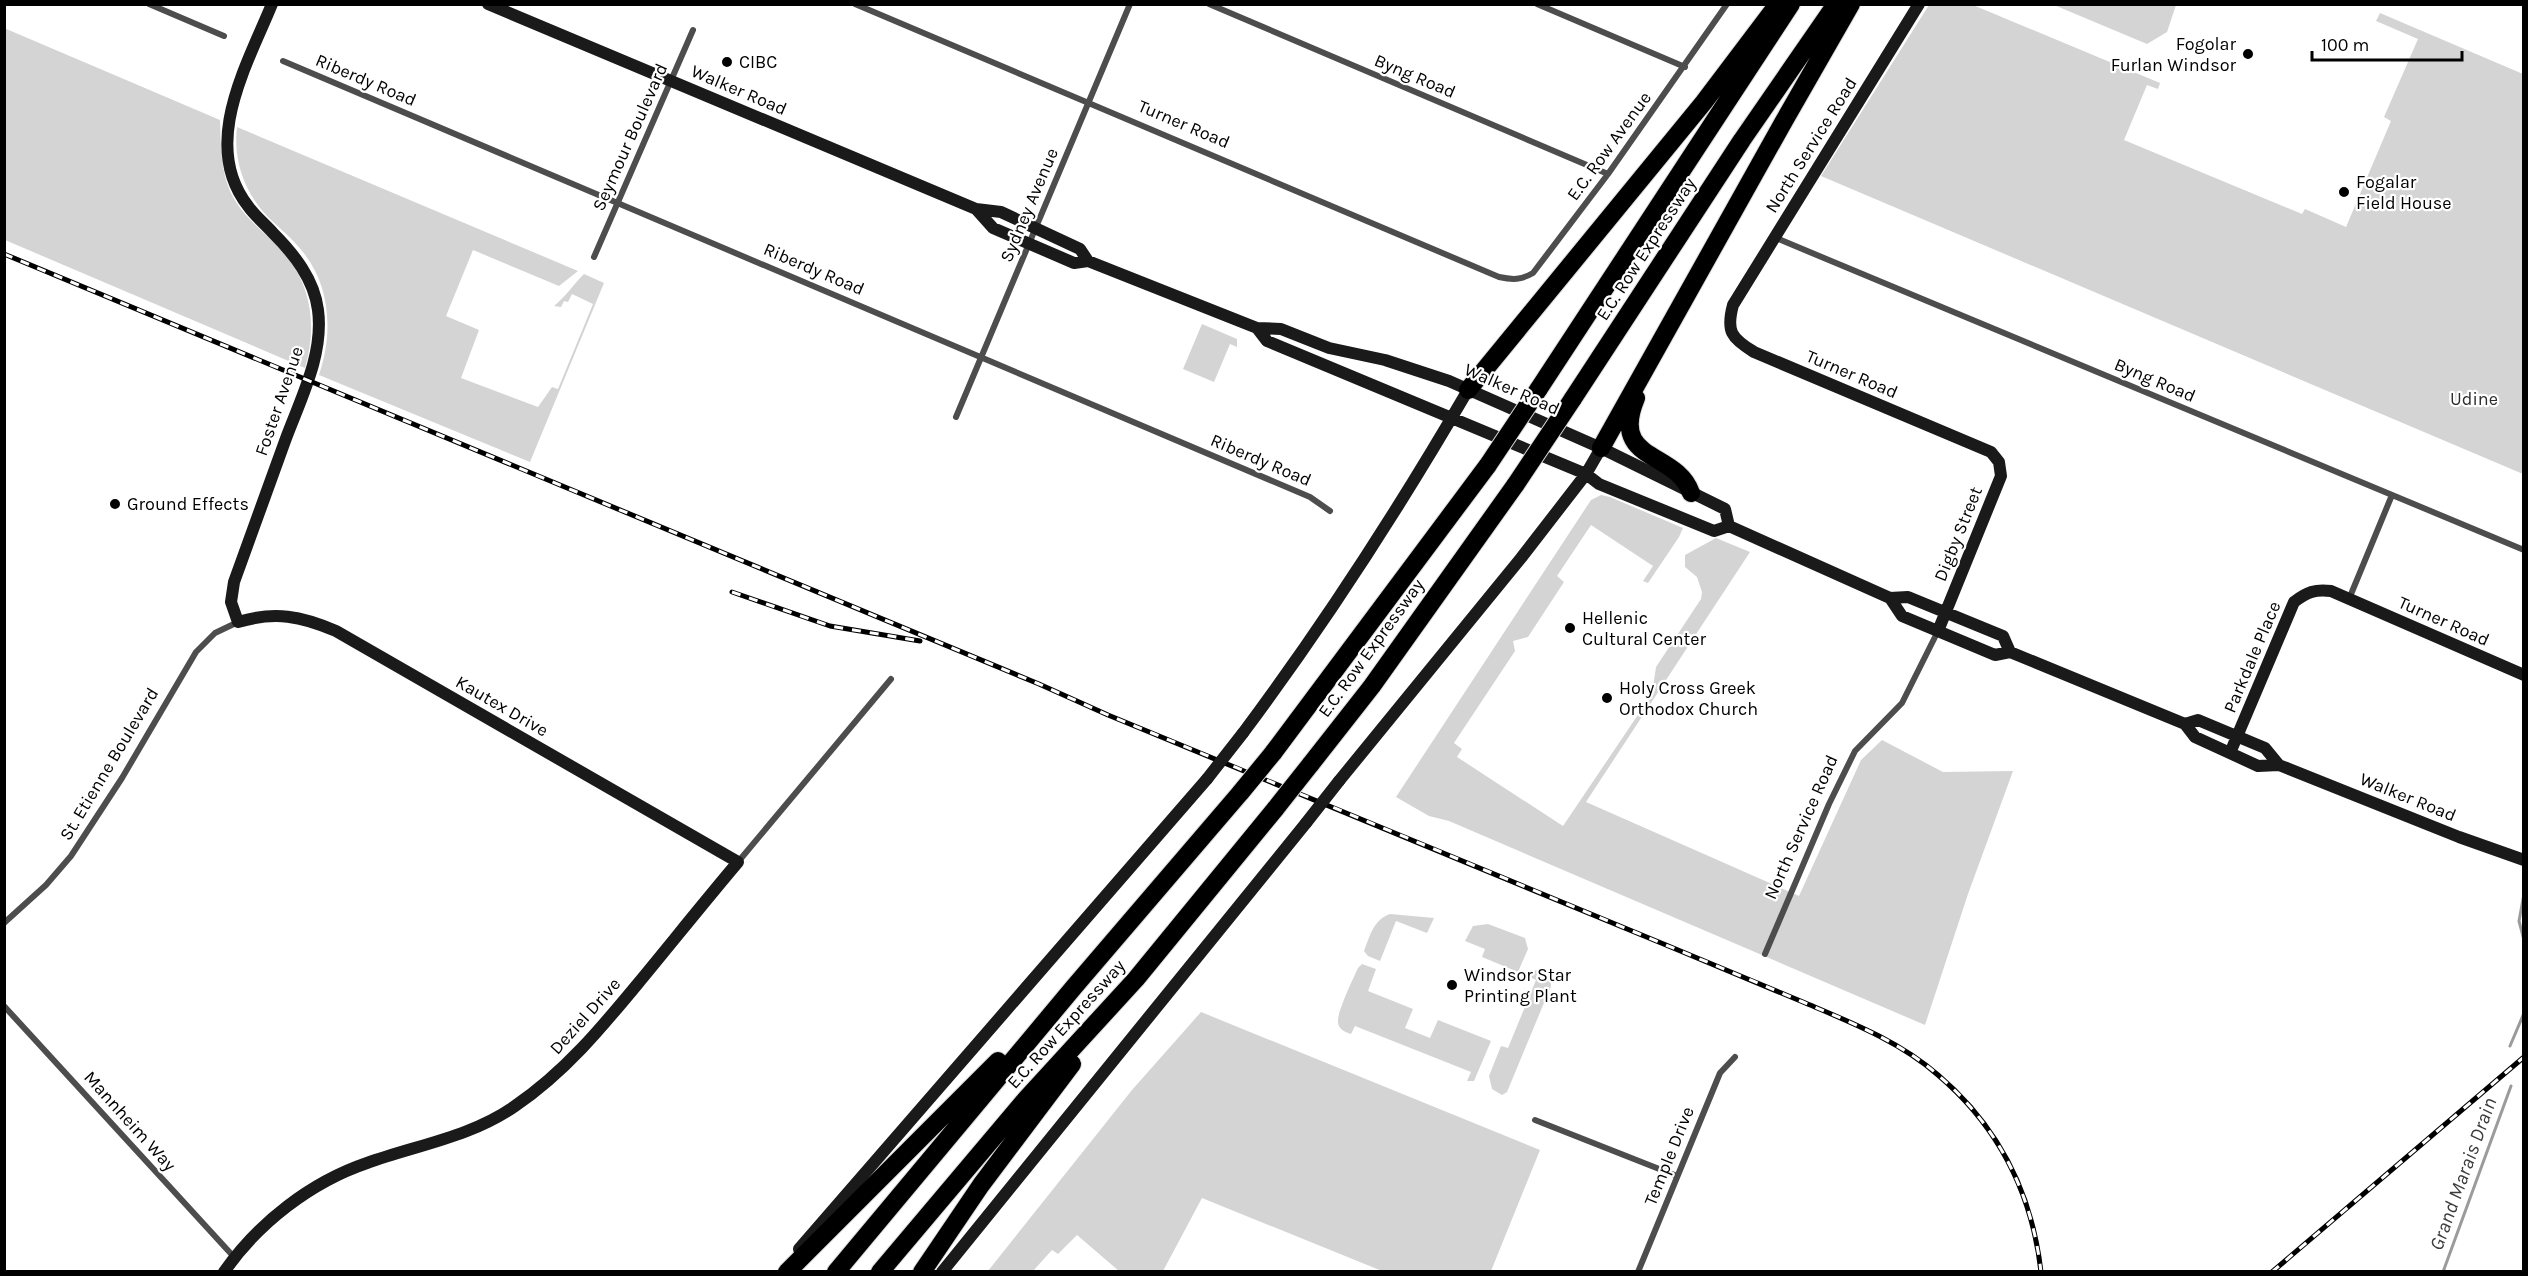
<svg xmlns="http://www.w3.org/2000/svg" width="2528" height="1276" viewBox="0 0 2528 1276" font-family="Karla,sans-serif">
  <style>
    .green { fill: #d4d4d4 }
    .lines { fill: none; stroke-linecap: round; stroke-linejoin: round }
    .stream { stroke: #9b9b9b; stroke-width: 3 }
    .highway-casing { stroke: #dbdbdb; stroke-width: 20 }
    .street { stroke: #4d4d4d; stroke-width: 6 }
    .secondary { stroke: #1a1a1a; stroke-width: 12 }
    .highway { stroke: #000; stroke-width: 18 }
    .rail-casing { stroke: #000; stroke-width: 5 }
    .rail { stroke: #fff; stroke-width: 3; stroke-dasharray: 9; stroke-linecap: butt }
    .highway-bridge-casing { stroke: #dbdbdb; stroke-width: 20; stroke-linecap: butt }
    .secondary-bridge { stroke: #1a1a1a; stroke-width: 12 }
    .highway-bridge { stroke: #000; stroke-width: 18 }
    .poi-dot { fill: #000; stroke: #fff; stroke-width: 2 }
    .labels { text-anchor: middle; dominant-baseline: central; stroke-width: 4.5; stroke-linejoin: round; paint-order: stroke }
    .poi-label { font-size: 18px; fill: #000; stroke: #fff; text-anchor: start }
    .street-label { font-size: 18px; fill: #000; stroke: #fff }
    .park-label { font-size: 18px; fill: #2b2b2b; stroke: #fff }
    .water-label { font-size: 20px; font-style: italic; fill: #3c3c3c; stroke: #fff }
  </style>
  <rect width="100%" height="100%" fill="#fff"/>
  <path class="green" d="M 1929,5 L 1973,5 L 2160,83 L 2158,89 L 2147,85 L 2124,140 L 2302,214 L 2305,209 L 2346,227 L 2391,121 L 2384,117 L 2418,39 L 2376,21 L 2380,13 L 2523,74 L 2523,474 L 1821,176 Z
    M 2054,5 L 2176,5 L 2167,32 L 2147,44 Z
    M 4,28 L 220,120 C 221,146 220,172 233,197 C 247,222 271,236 288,258 C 313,291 316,330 305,368 L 5,240 Z
    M 237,127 L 578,271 L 559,286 L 473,250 L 446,316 L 479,330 L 461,378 L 538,407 L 552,387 L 558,389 L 593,304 L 572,294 L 568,302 L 564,301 L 561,307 L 554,306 C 566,296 573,285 584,274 L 604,283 L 530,462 L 319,375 C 333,334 331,287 303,252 C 292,238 279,228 267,216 C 244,192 233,159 237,127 Z
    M 1202,324 L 1237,339 L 1237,347 L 1230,344 L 1214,382 L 1183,369 Z
    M 1601,495 L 1610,497 L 1683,528 L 1679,537 L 1648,583 L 1643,581 L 1653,566 L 1591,525 L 1557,576 L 1564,582 L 1528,637 L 1513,641 L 1515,651 L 1454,743 L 1462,749 L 1457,757 L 1563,826 L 1652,694 L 1656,667 L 1701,599 L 1702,592 L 1697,577 L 1685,567 L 1685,555 L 1716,538 L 1750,552 L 1586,802 L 1799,896 L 1861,760 L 1882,740 L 1943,772 L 2013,771 L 1968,894 L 1925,1025 L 1449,821 L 1429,816 L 1396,797 L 1591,500 Z
    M 1390,914 L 1434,918 L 1427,933 L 1396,921 L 1380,961 L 1368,956 L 1364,951 C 1370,936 1373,920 1390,914 Z
    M 1488,924 L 1525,938 L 1528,949 L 1518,972 L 1482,957 L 1485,949 L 1465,941 L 1473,926 Z
    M 1362,964 L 1376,969 L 1368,991 L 1413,1009 L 1405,1028 L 1430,1038 L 1438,1020 L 1491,1041 L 1474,1081 L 1467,1081 L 1471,1072 L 1355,1026 L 1351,1034 C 1345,1032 1338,1029 1338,1022 C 1337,1012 1353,979 1358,968 Z
    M 1536,970 L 1550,974 L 1551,986 L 1507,1092 L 1502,1095 L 1492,1089 L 1489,1076 L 1501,1046 L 1508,1048 L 1536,980 L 1530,977 L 1532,972 Z
    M 1201,1012 L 1540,1150 L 1491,1271 L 1382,1271 L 1202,1198 L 1163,1271 L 1119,1271 L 1077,1235 L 1058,1254 L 1052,1250 L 1033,1271 L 988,1271 L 1132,1090 Z"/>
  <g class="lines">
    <path class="stream" d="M 2524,894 L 2519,921 L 2524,940
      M 2510,1046 L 2524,1013
      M 2443,1272 L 2511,1086"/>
    <g class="highway-casing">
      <path id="highway" d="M 1468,390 L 1704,102 L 1778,4
        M 1538,390 L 1791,4
        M 1636,398 C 1609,463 1676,450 1691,493
        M 1572,400 L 1742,140 L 1836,4
        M 1601,448 L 1784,121 L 1851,4
        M 1273,753 L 1488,465
        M 1310,765 L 1372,686 L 1516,484
        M 787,1272 L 998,1061
        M 836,1272 L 1074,987 L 1241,792
        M 880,1272 L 1026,1099 L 1136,979 L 1276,808
        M 922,1272 L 981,1185 L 1072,1064"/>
    </g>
    <path class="street" d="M 149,4 L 224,36
      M 855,4 L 1499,277 C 1513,280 1521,280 1533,273 L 1608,174 L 1727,4
      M 1209,4 L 1608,174
      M 1537,4 L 1685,67
      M 283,61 L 1310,497 L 1330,511
      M 1776,238 L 2524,550
      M 594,257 L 693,30
      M 956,417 L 1130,4
      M 2349,599 L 2392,495
      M 738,862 L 891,679
      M 4,923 L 46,885 L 71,856 L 122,778 L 196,652 L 215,633 L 238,622
      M 1765,954 L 1829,804 L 1855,751 L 1902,703 L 1938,631
      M 4,1006 L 234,1257
      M 1535,1120 L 1677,1176
      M 1638,1272 L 1720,1073 L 1735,1057"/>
    <path class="secondary" d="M 488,4 L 976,209 L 1001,212 L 1080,249 L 1088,261
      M 1919,4 L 1733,305 C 1726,331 1731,338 1754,352 L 1991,452 L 1999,462 L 2001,476 L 1938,631
      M 976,209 L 993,228 L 1074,263 L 1088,261 L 1257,328 L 1281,329 L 1329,348 L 1385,360 L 1449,381 L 1601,448 L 1725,509 L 1729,526
      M 1257,328 L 1267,341 L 1586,474 L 1599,484 L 1714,531 L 1729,526 L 1890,598 L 1908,597 L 2003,636 L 2010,652
      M 1890,598 L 1902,616 L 1995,655 L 2010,652 L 2185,724 L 2195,737 L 2258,766 L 2279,765 L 2459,837 L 2524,860
      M 2185,724 L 2198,720 L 2265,748 L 2279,765
      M 1243,733 C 1326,622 1398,510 1468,390
      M 2230,753 L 2294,602 C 2307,592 2315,589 2331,591 L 2524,675
      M 1339,781 L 1521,558 L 1586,474 L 1601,448
      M 799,1249 L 1207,779
      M 224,1272 C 258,1223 311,1182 367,1163 C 417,1145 471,1137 515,1106 C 565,1072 602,1027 640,981 C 673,941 705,901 738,862 L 336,631 C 301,616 275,611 238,622 L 231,602 L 234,582 C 251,535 268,488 285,441 C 300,400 324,355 318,310 C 314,279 294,254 273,233 C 265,224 255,216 248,206 C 200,145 247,65 272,4
      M 942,1272 L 1306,823"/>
    <use href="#highway" class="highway"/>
    <g class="rail-casing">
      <path id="rail" d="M 4,254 L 1039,684 L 1108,715 C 1294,791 1480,868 1666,945 C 1712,964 1758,983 1803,1002 C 1850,1022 1899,1041 1938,1075 C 1998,1126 2032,1193 2041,1272
        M 732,592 L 830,626 L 920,641
        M 2272,1272 L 2524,1057"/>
    </g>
    <use href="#rail" class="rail"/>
    <g class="highway-bridge-casing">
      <path id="highway-bridge" d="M 1488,465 L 1538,390
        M 1516,484 L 1572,400
        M 1241,792 L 1273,753
        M 1276,808 L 1310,765"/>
    </g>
    <path class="secondary-bridge" d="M 1207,779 L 1243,733
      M 1306,823 L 1339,781"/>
    <use href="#highway-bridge" class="highway-bridge"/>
  </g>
  <g class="poi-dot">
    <circle cx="2248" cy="54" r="6"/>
    <circle cx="727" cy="62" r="6"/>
    <circle cx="2344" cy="192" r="6"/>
    <circle cx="115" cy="504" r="6"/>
    <circle cx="1570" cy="628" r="6"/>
    <circle cx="1607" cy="698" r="6"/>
    <circle cx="1452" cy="985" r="6"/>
  </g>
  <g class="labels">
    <g class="poi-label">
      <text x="2236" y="44" text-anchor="end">Fogolar<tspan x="2236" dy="21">Furlan Windsor</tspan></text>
      <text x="739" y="62">CIBC</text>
      <text x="2356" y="182">Fogalar<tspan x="2356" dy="21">Field House</tspan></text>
      <text x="127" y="504">Ground Effects</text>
      <text x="1582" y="618">Hellenic<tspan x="1582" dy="21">Cultural Center</tspan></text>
      <text x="1619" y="688">Holy Cross Greek<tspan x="1619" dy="21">Orthodox Church</tspan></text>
      <text x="1464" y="975">Windsor Star<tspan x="1464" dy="21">Printing Plant</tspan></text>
    </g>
    <g class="street-label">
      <text transform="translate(1415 76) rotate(23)">Byng Road</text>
      <text transform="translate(366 80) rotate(23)">Riberdy Road</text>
      <text transform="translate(739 90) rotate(23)">Walker Road</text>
      <text transform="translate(1184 124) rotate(23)">Turner Road</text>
      <text transform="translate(630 137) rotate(-66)">Seymour Boulevard</text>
      <text transform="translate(1811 145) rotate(-58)">North Service Road</text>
      <text transform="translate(1609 146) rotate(-54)">E.C. Row Avenue</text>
      <text transform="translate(1029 205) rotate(-67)">Sydney Avenue</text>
      <text transform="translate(1646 249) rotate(-57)">E.C. Row Expressway</text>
      <text transform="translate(814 269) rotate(23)">Riberdy Road</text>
      <text transform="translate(1852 374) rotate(23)">Turner Road</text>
      <text transform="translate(2155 380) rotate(23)">Byng Road</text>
      <text transform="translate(1512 389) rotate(24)">Walker Road</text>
      <text transform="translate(279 401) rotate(-71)">Foster Avenue</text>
      <text transform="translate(1261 460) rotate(23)">Riberdy Road</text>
      <text transform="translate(1958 534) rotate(-68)">Digby Street</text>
      <text transform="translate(2444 621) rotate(24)">Turner Road</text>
      <text transform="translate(1371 648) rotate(-54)">E.C. Row Expressway</text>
      <text transform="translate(2252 657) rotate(-67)">Parkdale Place</text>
      <text transform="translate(502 706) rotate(30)">Kautex Drive</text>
      <text transform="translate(109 764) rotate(-59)">St. Etienne Boulevard</text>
      <text transform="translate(2408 797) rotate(22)">Walker Road</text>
      <text transform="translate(1801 827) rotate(-66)">North Service Road</text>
      <text transform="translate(585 1016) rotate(-48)">Deziel Drive</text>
      <text transform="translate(1066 1024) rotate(-48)">E.C. Row Expressway</text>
      <text transform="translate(130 1121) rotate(48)">Mannheim Way</text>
      <text transform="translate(1669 1156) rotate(-68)">Temple Drive</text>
    </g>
    <g class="park-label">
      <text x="2474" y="399">Udine</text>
    </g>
    <g class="water-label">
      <text transform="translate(2463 1174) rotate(-70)">Grand Marais Drain</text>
    </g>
  </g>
  <rect width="2528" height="1276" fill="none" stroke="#000000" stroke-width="12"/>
  <path d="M2312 51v9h150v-9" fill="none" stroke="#000000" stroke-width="3"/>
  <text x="2321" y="51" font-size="18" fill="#000000" stroke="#ffffff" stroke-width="4.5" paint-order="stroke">100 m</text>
</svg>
